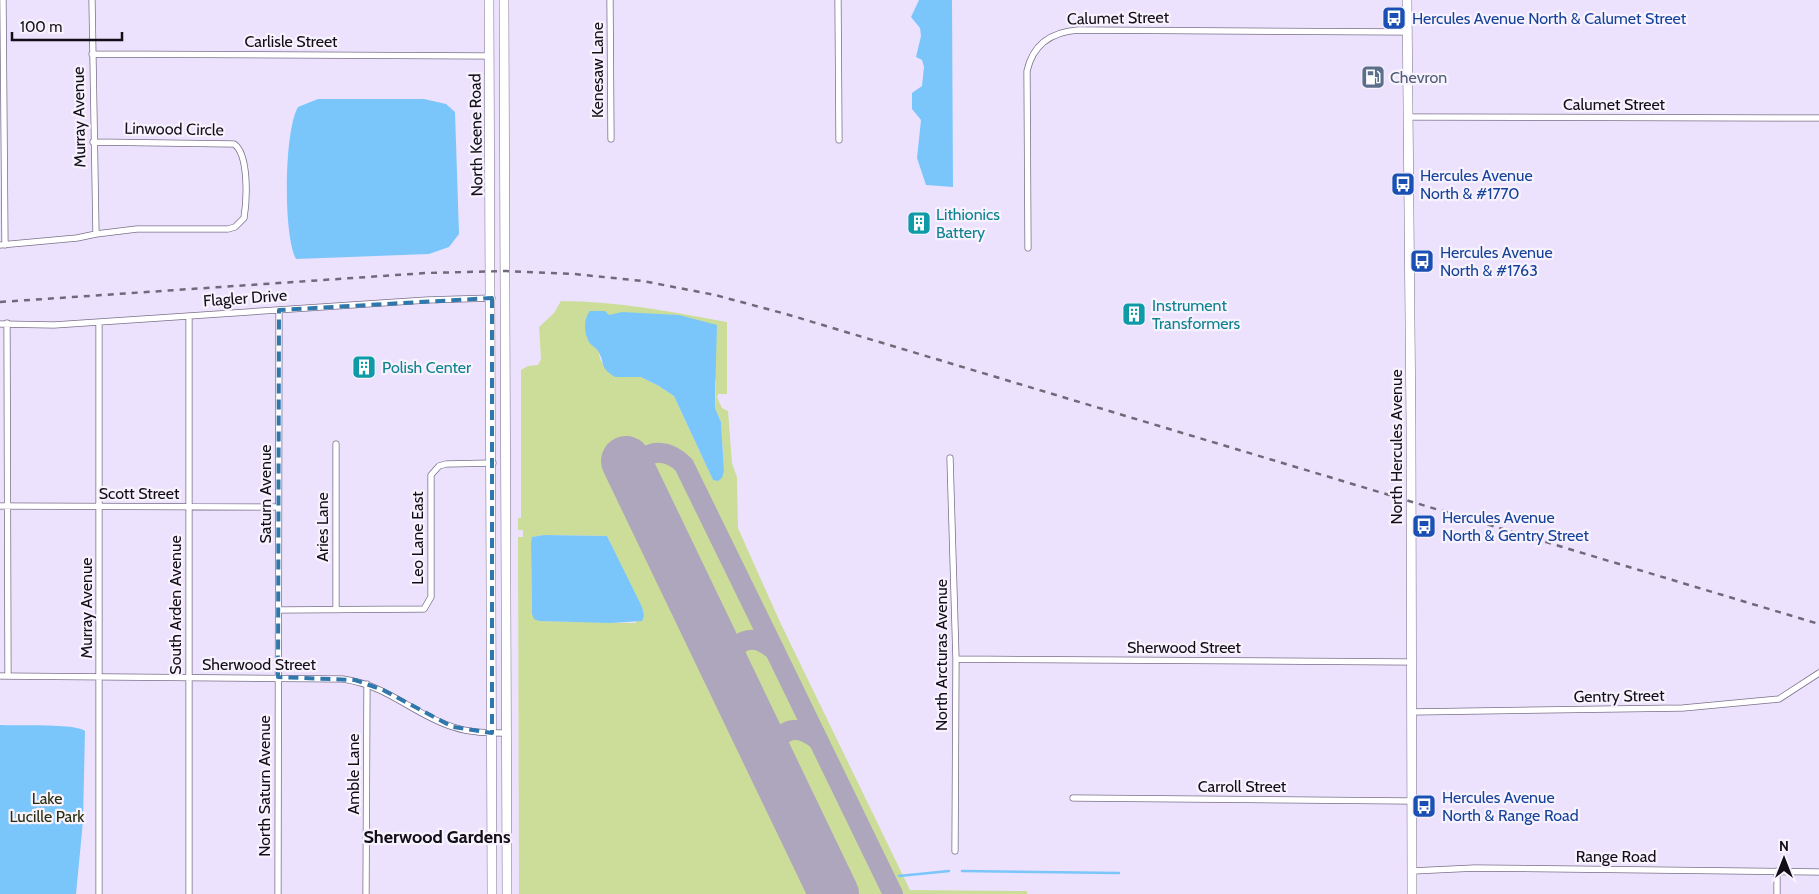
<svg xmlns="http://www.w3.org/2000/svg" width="1819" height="894" viewBox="0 0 1819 894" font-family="Cabin,sans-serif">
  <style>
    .green { fill: #ccdd9a; fill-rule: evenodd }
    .water { fill: #7ac6fb }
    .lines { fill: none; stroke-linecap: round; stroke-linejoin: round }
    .stream { stroke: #7ac6fb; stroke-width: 2.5 }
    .taxiway { stroke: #aea6bc; stroke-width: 20 }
    .runway { stroke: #aea6bc; stroke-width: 50 }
    .street-casing { stroke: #7a7089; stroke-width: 7 }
    .secondary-casing { stroke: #7a7089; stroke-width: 10 }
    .street { stroke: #fff; stroke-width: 5.5 }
    .secondary { stroke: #fff; stroke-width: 9 }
    .rail { stroke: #70697a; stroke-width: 2.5; stroke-dasharray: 6 6; stroke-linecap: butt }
    .marked { fill: none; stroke: #3078ac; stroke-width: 4; stroke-dasharray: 10 6; stroke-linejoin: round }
    .labels { text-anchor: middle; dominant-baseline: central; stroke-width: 4.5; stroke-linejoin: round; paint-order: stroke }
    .street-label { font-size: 16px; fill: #120e17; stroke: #f7f2fe }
    .transit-label { font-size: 16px; fill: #164399; stroke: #f7f2fe; text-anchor: start }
    .service-label { font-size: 16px; fill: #4e5e75; stroke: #f7f2fe; text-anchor: start }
    .culture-label { font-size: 16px; fill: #0d838f; stroke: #f7f2fe; text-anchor: start }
    .park-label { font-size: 16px; fill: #272e0b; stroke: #f7f2fe }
    .neighbourhood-label { font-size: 18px; font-weight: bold; fill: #120e17; stroke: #f7f2fe }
  </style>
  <rect width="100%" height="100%" fill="#ede2fe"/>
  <path class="green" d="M 561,301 C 618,301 672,312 727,322 L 727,394 L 718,394 L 717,397 L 722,408 L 728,411 L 732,463 L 737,477 L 738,528 L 780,622 L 910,890 L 1027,891 L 1027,894 L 898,894 L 687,459 C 664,436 637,452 613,466 L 821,894 L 519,894 L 518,537 L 523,537 L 523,530 L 518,530 L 518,518 L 521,518 L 521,370 L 528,366 L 538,365 L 541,359 L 539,327 L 554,313 ZM 609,315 L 614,315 L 716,380 L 715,408 L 721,422 L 724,471 L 713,480 L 674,396 L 659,386 L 641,377 L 615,377 C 589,355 600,344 609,315 ZM 544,535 L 607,536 L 644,616 L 635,623 L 539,621 L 532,614 L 531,543 L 533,537 Z
    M 657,457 L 669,458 L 679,466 L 760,632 L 740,633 L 727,640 L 646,474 L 649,462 Z
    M 758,647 L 770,654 L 804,722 L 789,722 L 770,730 L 738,663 C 739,650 746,647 758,647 Z
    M 804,736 L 814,743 L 887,894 L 849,894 L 784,758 L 784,750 L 789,741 Z"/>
  <path class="water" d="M 919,0 L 952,0 L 953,187 L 926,185 L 917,158 L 921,120 L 912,109 L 912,93 L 922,86 L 924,67 L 922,60 L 916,57 L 921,36 L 920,28 L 911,17 Z
    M 318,99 L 424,99 L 446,104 L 455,112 L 459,234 L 449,247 L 429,254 L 296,259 C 283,235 284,131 298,107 Z
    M 590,311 L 605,311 L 609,315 L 622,312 L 679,315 L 717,325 L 715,396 L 715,408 L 721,422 L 724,471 L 722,478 L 718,481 L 713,480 L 674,396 L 659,386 L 641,377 L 615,377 C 598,366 606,364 598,351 C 596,347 591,346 589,342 C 584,333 583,319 590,311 Z
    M 544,535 L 607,536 L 642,607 L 644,616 L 642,621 L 610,623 L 539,621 L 534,619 L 532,614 L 531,543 L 532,537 Z
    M 0,725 C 16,726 75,723 85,731 L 83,821 L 76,894 L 0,894 Z"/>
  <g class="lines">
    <path class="stream" d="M 962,871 L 1119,873
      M 899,876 L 949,871"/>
    <path class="taxiway" d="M 638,486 C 638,481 637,474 639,469 C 646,445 671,451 684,465 L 775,651
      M 727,671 C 731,641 751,629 775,651 L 893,894
      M 772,764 C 773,732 793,719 819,741"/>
    <path class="runway" d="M 626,461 L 834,894"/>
    <g class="street-casing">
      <path id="street" d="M 3,0 L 5,245
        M 92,0 L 96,234
        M 610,0 L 611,139
        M 838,0 L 839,140
        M 92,54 L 490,56
        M 1408,117 L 1819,118
        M 0,245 L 77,238 L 96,234 L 137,229 L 228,229 L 235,227 L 244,218 C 247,200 249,154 234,144 L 93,142
        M 1028,248 L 1027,71 C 1033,44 1051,32 1078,30 L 1407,32
        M 7,323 L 8,676
        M 0,324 L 54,325 L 427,300 L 492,298
        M 950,458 L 956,659 L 955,851
        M 0,506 L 278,507
        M 279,610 L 424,609 L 431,597 L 431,475 L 439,466 L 446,464 L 493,463
        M 336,610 L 336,444
        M 956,659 L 1411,662
        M 0,676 L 343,679 C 390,686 412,714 453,727 C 471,733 489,733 507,733
        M 1411,712 L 1683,708 L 1779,699 L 1819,673
        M 1073,798 L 1411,801
        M 1412,871 L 1475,868 L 1819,872
        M 1777,871 L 1777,894
        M 99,894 L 99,322
        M 189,894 L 189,316
        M 278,894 L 279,310
        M 366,894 L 367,684"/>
    </g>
    <g class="secondary-casing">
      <path id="secondary" d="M 489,0 L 492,894
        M 504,0 L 507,894
        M 1407,0 L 1411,428 L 1412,894"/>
    </g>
    <use href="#street" class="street"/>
    <use href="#secondary" class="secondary"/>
    <path class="rail" d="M 0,302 L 426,273 L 506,271 L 574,274 L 643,281 L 715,295 L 786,314 L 1819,624"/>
  </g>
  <path class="marked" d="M 492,298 L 492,733 L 453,727 L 383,690 L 355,680 L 278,677 L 279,310 Z"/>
  <defs>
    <g id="bus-square" transform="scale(1.25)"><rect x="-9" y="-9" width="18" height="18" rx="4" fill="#1a4fb4" stroke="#f7f2fe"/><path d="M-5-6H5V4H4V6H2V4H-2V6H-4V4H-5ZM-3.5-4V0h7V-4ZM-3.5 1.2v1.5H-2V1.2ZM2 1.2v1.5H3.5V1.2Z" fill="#fff"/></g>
    <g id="fuel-square" transform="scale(1.25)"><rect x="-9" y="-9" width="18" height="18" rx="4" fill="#5c6f8a" stroke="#f7f2fe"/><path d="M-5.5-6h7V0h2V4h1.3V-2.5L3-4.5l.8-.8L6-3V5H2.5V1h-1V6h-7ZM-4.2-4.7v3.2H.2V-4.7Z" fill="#fff"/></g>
    <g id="building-square" transform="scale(1.25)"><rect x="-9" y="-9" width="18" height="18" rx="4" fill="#0f9aa8" stroke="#f7f2fe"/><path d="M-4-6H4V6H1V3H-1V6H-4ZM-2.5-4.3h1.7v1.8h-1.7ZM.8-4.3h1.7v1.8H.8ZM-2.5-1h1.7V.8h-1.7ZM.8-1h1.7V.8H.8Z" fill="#fff"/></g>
  </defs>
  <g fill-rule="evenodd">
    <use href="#bus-square" x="1394" y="18"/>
    <use href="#fuel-square" x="1373" y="77"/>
    <use href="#bus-square" x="1403" y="184"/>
    <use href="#building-square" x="919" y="223"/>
    <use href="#bus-square" x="1422" y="261"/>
    <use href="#building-square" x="1134" y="314"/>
    <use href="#building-square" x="364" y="367"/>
    <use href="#bus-square" x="1424" y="526"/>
    <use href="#bus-square" x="1424" y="806"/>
  </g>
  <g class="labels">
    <g class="street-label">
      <text transform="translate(1118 18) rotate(-1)">Calumet Street</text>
      <text x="291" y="41">Carlisle Street</text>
      <text transform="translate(597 70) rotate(-90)">Kenesaw Lane</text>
      <text x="1614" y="104">Calumet Street</text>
      <text transform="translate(79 117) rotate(-91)">Murray Avenue</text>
      <text transform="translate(174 129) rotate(1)">Linwood Circle</text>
      <text transform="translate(476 135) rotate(-91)">North Keene Road</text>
      <text transform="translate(245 298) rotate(-4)">Flagler Drive</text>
      <text transform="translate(1396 447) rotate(-90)">North Hercules Avenue</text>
      <text x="139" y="493">Scott Street</text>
      <text transform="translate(265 494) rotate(-90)">Saturn Avenue</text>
      <text transform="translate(322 527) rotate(-90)">Aries Lane</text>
      <text transform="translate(417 538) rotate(-90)">Leo Lane East</text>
      <text transform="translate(175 605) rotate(-90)">South Arden Avenue</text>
      <text transform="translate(86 608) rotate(-90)">Murray Avenue</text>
      <text x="1184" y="647">Sherwood Street</text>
      <text transform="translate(941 655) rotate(-90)">North Arcturas Avenue</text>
      <text x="259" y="664">Sherwood Street</text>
      <text transform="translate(1619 696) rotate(-1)">Gentry Street</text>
      <text transform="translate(353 774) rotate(-90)">Amble Lane</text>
      <text transform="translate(264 786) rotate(-90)">North Saturn Avenue</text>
      <text x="1242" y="786">Carroll Street</text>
      <text x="1616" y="856">Range Road</text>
    </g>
    <g class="transit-label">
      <text x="1412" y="18">Hercules Avenue North &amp; Calumet Street</text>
      <text x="1420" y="175">Hercules Avenue<tspan x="1420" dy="18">North &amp; #1770</tspan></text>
      <text x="1440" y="252">Hercules Avenue<tspan x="1440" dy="18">North &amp; #1763</tspan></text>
      <text x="1442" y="517">Hercules Avenue<tspan x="1442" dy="18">North &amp; Gentry Street</tspan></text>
      <text x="1442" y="797">Hercules Avenue<tspan x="1442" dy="18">North &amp; Range Road</tspan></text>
    </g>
    <g class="service-label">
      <text x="1390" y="77">Chevron</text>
    </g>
    <g class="culture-label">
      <text x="936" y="214">Lithionics<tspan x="936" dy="18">Battery</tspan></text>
      <text x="1152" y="305">Instrument<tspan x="1152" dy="18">Transformers</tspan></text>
      <text x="382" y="367">Polish Center</text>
    </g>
    <g class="park-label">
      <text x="47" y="798">Lake<tspan x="47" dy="18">Lucille Park</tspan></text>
    </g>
    <g class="neighbourhood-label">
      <text x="437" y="837">Sherwood Gardens</text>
    </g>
  </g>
  <g transform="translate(1784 859)" stroke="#f7f2fe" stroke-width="4" paint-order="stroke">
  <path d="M0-4L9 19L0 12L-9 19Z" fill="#120e17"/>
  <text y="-8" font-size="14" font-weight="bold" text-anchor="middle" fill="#120e17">N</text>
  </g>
  <path d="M12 32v8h110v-8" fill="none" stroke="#120e17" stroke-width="2.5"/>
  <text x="20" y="32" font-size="15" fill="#120e17" stroke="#f7f2fe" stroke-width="4" paint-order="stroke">100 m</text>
</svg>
